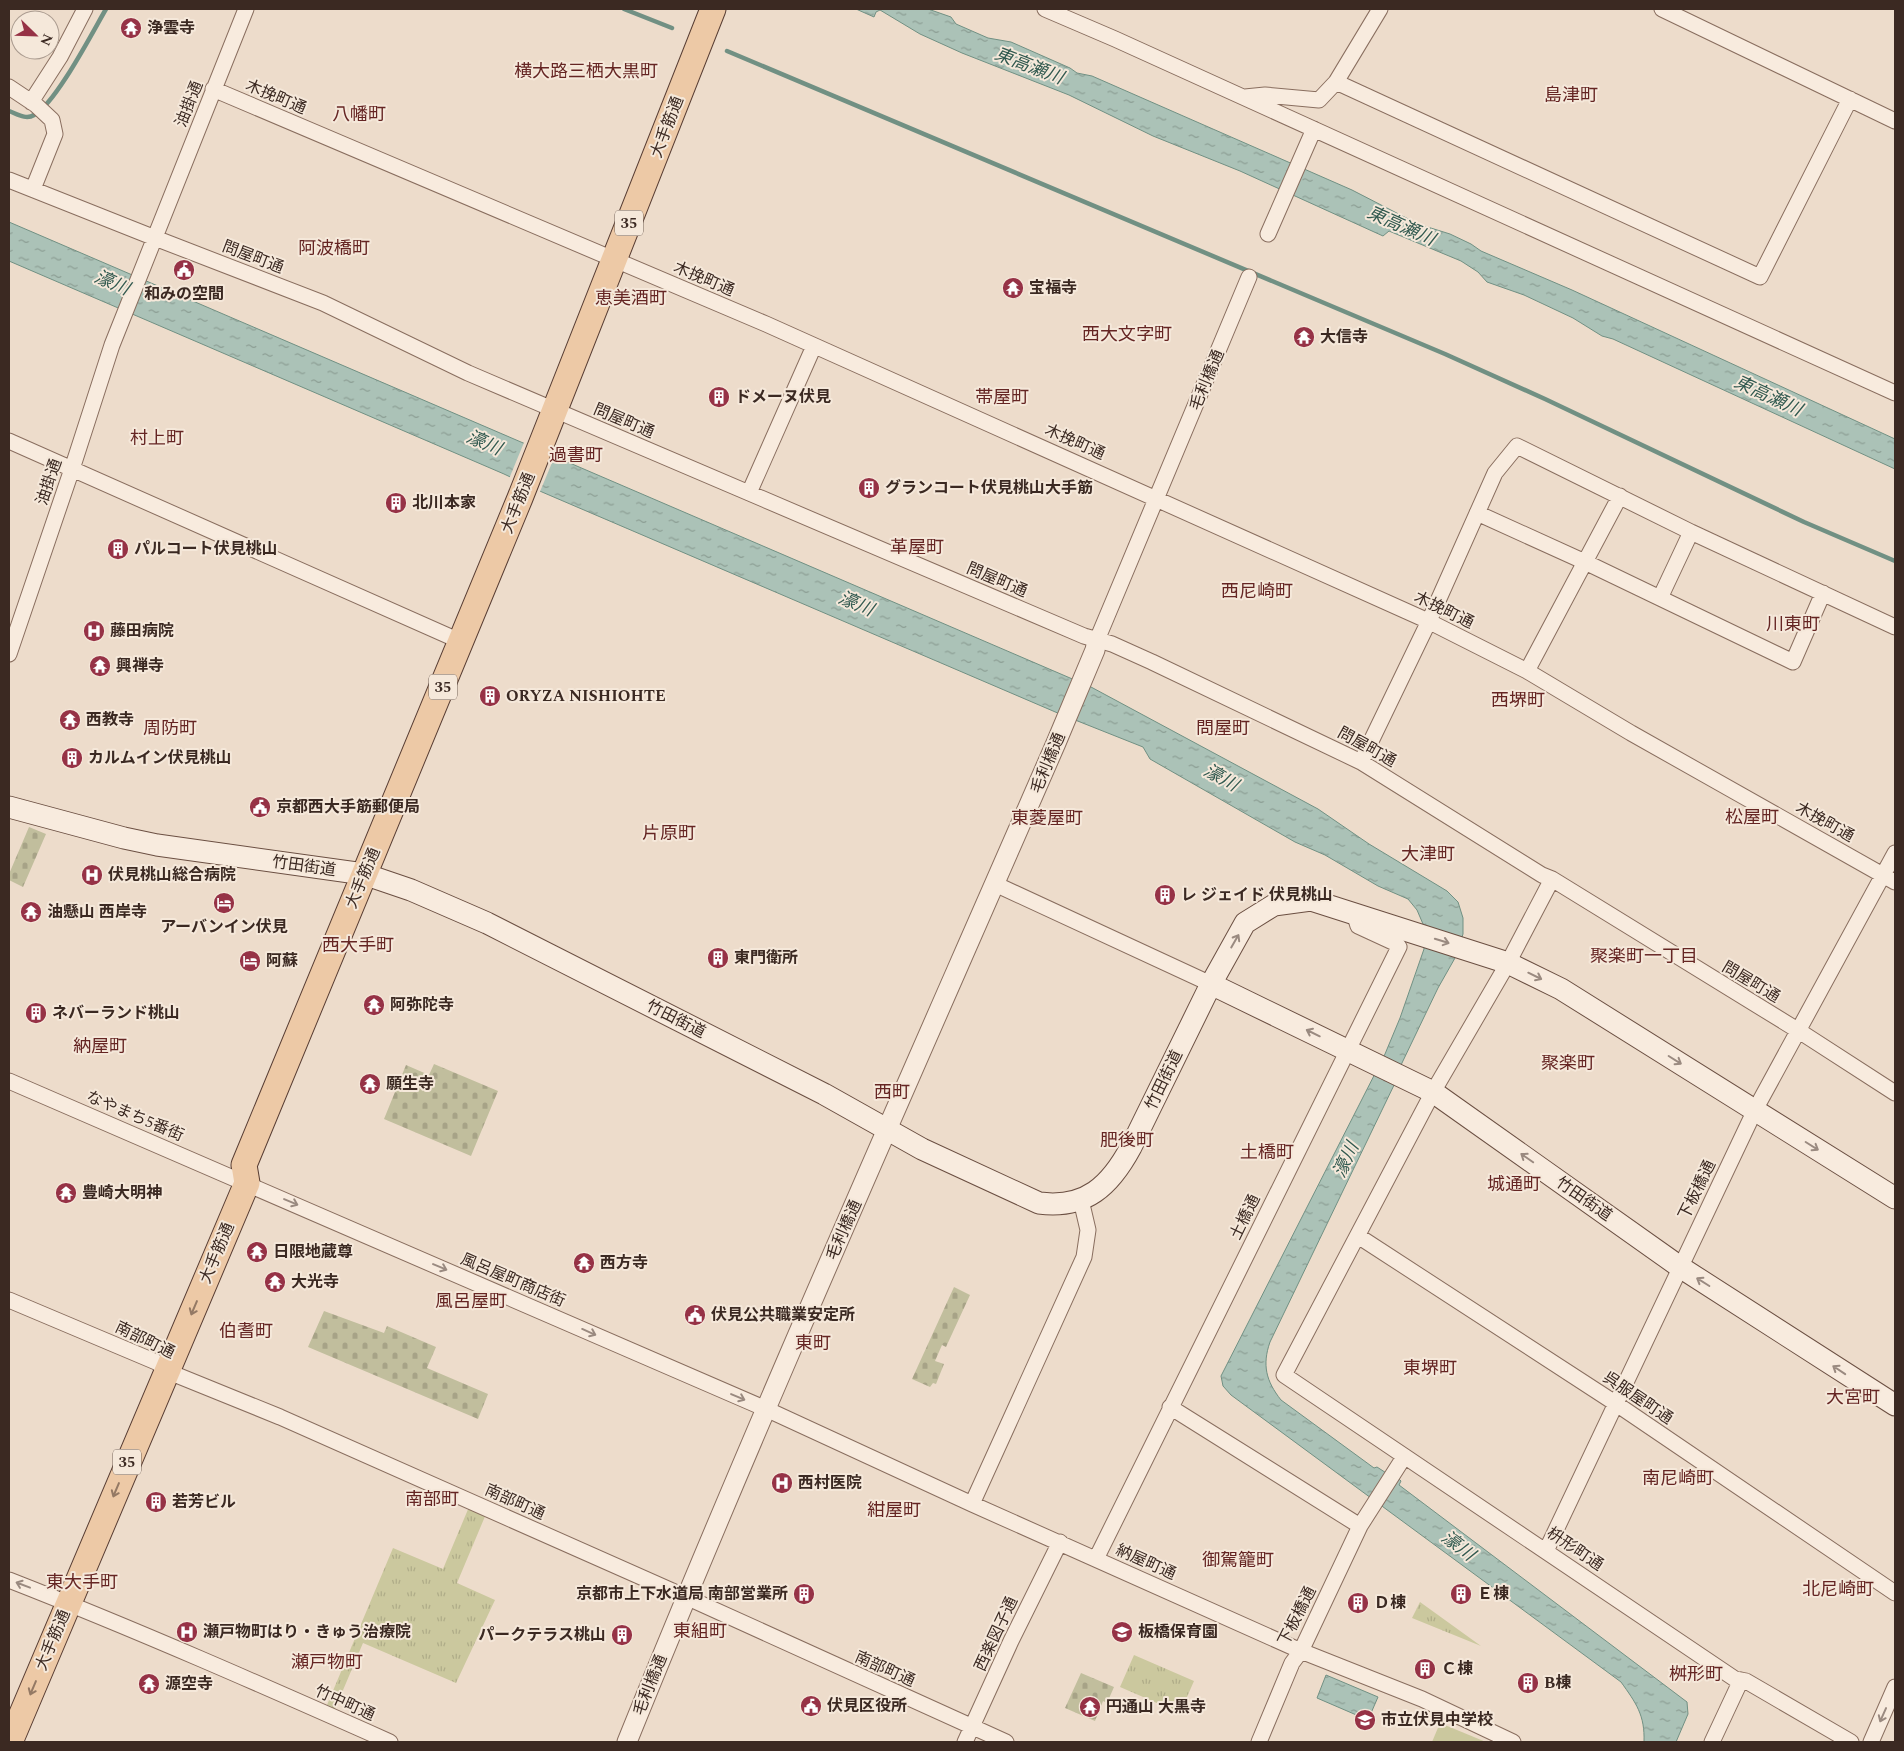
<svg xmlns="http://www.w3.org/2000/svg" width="1904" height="1751" viewBox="0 0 1904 1751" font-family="Spectral,'Noto Sans JP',serif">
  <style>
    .cemetery { fill: url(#cemetery-stones) }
    .park { fill: url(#park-tufts) }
    .pitch { fill: #cbc89e }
    .water { fill: url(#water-ripples); stroke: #719083 }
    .pier { fill: #eddccb }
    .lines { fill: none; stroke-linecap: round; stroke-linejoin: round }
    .stream { stroke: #719083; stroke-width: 4.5 }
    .minor-casing { stroke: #896e5f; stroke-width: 17 }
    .tertiary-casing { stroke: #896e5f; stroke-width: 21 }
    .secondary-casing { stroke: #6b4f42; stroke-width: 23 }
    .primary-casing { stroke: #583d33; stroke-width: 27 }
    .minor { stroke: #f8ebde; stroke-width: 15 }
    .tertiary { stroke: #f8ebde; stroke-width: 19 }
    .secondary { stroke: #f8ebde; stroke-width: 21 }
    .primary { stroke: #edc9a6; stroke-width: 25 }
    .oneway { stroke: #9a8a80 }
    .oneway2 { stroke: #947964 }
    .labels { text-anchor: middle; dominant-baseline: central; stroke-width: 4; stroke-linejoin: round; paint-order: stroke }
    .shield { fill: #f5e8da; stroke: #736259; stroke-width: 1 }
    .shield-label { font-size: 15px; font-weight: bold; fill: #3b2922 }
    .poi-label { font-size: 16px; font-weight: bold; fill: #3b2922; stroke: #f5e8da; text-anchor: start }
    .street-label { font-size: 16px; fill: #3b2922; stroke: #f5e8da }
    .water-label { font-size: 18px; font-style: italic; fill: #325a50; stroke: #f5e8da }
    .neighbourhood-label { font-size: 18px; fill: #652523; stroke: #f5e8da }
  </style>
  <defs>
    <pattern id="cemetery-stones" width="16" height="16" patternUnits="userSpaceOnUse" patternTransform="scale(1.25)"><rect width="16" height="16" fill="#c1be9d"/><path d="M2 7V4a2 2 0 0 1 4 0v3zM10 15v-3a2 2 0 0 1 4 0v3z" fill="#a7a387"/></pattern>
    <pattern id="park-tufts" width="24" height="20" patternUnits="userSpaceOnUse" patternTransform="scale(1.25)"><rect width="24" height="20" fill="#cbc89e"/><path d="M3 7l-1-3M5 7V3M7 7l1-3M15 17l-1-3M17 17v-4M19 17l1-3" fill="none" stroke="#afac88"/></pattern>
    <pattern id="water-ripples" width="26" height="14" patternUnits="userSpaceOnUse" patternTransform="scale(1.25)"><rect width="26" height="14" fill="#abc2b7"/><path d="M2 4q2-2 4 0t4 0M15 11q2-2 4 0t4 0" fill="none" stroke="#8c9e94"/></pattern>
  </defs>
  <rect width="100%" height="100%" fill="#eddccb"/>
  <path class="cemetery" d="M 29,827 L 46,834 L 23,887 L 9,880 L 9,874 Z
    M 434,1064 L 498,1091 L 471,1156 L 384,1119 L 406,1065 L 429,1075 Z
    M 954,1287 L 970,1295 L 946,1347 L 942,1345 L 935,1361 L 944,1364 L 936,1384 L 933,1383 L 930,1387 L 912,1379 Z
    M 324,1311 L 384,1333 L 387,1326 L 436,1347 L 427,1368 L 488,1394 L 478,1419 L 308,1347 Z
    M 1081,1673 L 1114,1687 L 1107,1703 L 1103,1701 L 1095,1721 L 1065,1708 Z"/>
  <path class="park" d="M 469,1507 L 486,1514 L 457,1583 L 495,1600 L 456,1683 L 363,1643 L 335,1709 L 327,1705 L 393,1548 L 443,1569 Z
    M 1420,1602 L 1481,1646 L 1412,1618 Z
    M 1134,1655 L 1194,1681 L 1180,1713 L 1120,1687 Z"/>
  <path class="pitch" d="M 1440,1723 L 1486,1742 L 1432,1742 Z"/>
  <path class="water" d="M 856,9 L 928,9 L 951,17 L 956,24 L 988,38 L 1011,42 L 1070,68 L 1077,73 L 1092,76 L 1352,190 L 1418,224 L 1450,234 L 1471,244 L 1481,251 L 1572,290 L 1895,439 L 1895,469 L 1613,339 L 1602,336 L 1573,318 L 1524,295 L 1487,282 L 1478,272 L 1461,261 L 1389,231 L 1383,236 L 1240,171 L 1153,136 L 1069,95 L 962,53 L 920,34 L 880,10 L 876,12 L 874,17 Z
    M 9,222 L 1091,687 L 1318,809 L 1369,844 L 1447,891 L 1458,902 L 1463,918 L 1463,934 L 1455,958 L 1438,988 L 1401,1065 L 1396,1081 L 1270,1342 C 1262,1365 1266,1381 1281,1400 L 1374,1468 L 1377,1467 L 1397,1480 L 1398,1478 L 1401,1481 L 1399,1485 L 1687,1702 L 1688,1714 L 1676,1742 L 1644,1742 C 1645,1715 1636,1703 1621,1682 L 1231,1395 L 1223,1386 L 1221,1376 L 1385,1054 L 1400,1018 L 1424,949 L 1423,924 L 1417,910 L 1408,899 L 1378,886 L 1325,855 L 1295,842 L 1150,759 L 1143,747 L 1060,714 L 542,492 L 504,474 L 9,261 Z
    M 1326,1675 L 1378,1697 L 1368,1720 L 1317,1698 Z"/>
  <path class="pier" d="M 525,440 L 556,453 L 539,494 L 509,479 Z"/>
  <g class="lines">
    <path class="stream" d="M 624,9 L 672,28
      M 727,51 L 1445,354 L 1545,399 L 1804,522 L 1895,561
      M 9,111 C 17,114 26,120 34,115 C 56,103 92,33 106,9"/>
    <g class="minor-casing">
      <path id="minor" d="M 1045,9 L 1115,39 L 1895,393
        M 1662,9 L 1895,121
        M 1336,82 L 1760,277 L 1850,99
        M 9,87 L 36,105 L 52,120 L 55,134 L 33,189
        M 213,89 L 766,324 L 1426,620 L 1527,671 L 1631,733 L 1895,882
        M 1245,97 L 1265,95 L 1319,100 L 1336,82 L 1380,9
        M 31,102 L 60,57 L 85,9
        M 9,180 L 155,238 L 323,303 L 468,373 L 1084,636 L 1112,644 L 1152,662 L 1361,762 L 1542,875 L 1552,879 L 1799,1031 L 1895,1093
        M 1268,234 L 1314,129
        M 9,441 L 462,642
        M 749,493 L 814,346
        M 1477,513 L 1585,562 L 1793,662 L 1823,593
        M 1660,598 L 1691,532
        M 1097,640 L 1249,277
        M 9,654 L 72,469 L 112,345 L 246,9
        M 1527,671 L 1620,496
        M 1361,762 L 1429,621 L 1495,473 L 1517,446 L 1691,532 L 1895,627
        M 1552,879 L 1508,963 L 1433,1092 L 1284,1375 L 1735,1679 L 1746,1681 L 1851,1742
        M 995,884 L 1211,984
        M 9,1081 L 766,1409 L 972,1504 L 1301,1651 L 1422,1699 L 1513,1742
        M 1358,1236 L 1615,1403 L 1895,1593
        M 9,1300 L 156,1362 L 174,1374 L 280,1417 L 686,1597 L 1006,1742
        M 1170,1407 L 1360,1526
        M 972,1504 L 1084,1257 L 1088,1230 L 1081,1200
        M 1546,1551 L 1755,1110 L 1895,853
        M 1096,1559 L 1399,947 L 1397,944 L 1358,926 L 1354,913
        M 9,1580 C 137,1630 264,1686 390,1742
        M 965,1742 L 1011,1641 L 1060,1542
        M 1259,1742 L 1292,1663 L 1301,1651 L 1360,1526 L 1404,1457
        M 1712,1742 L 1741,1680
        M 1871,1742 L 1895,1687"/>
    </g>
    <g class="tertiary-casing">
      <path id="tertiary" d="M 627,1742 C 763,1406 911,1076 1056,743 L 1095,650 L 1097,640"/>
    </g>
    <g class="secondary-casing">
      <path id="secondary" d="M 9,807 L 124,838 L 157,845 L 364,874 L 411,890 L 487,923 L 824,1094 L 922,1149 L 1039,1203 C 1086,1209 1110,1186 1131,1147 L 1211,984 L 1245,923 L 1274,905 L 1311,900 L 1508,963 L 1561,989 L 1895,1198
        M 1211,984 L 1433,1092 L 1680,1267 L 1895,1405"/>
    </g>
    <g class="primary-casing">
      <path id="primary" d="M 10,1742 L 247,1183 L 244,1165 L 520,498 L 713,9"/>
    </g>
    <use href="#minor" class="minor"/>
    <use href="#tertiary" class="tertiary"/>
    <use href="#secondary" class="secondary"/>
    <use href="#primary" class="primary"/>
  </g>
  <defs><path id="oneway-shaft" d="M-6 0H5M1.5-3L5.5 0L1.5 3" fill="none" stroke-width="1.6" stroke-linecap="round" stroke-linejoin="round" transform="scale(1.25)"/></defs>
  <g class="oneway">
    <use href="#oneway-shaft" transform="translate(1235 941) rotate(-60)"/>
    <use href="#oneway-shaft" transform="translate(1442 941) rotate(17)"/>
    <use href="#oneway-shaft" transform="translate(1535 976) rotate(26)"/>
    <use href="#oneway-shaft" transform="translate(1313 1033) rotate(-154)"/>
    <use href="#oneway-shaft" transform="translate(1675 1060) rotate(32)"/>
    <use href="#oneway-shaft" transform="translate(1812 1146) rotate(32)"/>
    <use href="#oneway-shaft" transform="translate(1527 1158) rotate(-145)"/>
    <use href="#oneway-shaft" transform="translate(291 1202) rotate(23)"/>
    <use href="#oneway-shaft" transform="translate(440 1267) rotate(23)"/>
    <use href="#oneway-shaft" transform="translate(1703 1282) rotate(-148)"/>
    <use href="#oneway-shaft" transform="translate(589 1332) rotate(24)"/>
    <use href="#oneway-shaft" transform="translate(1839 1370) rotate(-146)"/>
    <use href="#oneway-shaft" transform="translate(738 1397) rotate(23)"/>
    <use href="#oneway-shaft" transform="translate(23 1585) rotate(-159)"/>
    <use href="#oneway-shaft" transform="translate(1883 1715) rotate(114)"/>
  </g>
  <g class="oneway2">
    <use href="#oneway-shaft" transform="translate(194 1308) rotate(113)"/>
    <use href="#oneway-shaft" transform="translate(116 1490) rotate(113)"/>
    <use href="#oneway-shaft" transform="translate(33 1688) rotate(113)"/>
  </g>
  <defs>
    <g id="temple-disc" transform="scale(1.125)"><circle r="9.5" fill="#963246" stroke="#f5e8da"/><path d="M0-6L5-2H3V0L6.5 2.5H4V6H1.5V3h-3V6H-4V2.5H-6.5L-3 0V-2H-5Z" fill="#fff"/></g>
    <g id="civic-disc" transform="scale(1.125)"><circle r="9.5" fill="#963246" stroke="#f5e8da"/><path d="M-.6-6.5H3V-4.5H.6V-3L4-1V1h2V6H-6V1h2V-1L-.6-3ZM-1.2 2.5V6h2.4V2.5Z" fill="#fff"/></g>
    <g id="building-disc" transform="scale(1.125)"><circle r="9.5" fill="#963246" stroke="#f5e8da"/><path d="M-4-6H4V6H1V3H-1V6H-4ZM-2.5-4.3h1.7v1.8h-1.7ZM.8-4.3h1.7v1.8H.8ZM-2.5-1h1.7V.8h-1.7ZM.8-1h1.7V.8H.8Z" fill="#fff"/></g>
    <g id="hospital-disc" transform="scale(1.125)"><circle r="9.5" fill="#963246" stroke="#f5e8da"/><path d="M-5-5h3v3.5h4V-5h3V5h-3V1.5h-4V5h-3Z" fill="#fff"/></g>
    <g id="hotel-disc" transform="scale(1.125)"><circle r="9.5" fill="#963246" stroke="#f5e8da"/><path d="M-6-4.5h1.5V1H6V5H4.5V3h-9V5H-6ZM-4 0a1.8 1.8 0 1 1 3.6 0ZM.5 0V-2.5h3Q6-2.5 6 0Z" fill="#fff"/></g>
    <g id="school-disc" transform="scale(1.125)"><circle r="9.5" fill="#963246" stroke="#f5e8da"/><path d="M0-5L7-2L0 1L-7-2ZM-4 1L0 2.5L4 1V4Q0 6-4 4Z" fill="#fff"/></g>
  </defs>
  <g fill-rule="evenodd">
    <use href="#temple-disc" x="131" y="28"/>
    <use href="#civic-disc" x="184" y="270"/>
    <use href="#temple-disc" x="1013" y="288"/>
    <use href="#temple-disc" x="1304" y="337"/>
    <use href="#building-disc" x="719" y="397"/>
    <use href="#building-disc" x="869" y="488"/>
    <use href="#building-disc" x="396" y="503"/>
    <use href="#building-disc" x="118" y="549"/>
    <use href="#hospital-disc" x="94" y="631"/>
    <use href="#temple-disc" x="100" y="666"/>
    <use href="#building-disc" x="490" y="696"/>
    <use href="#temple-disc" x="70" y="720"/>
    <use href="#building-disc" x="72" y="758"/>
    <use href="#civic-disc" x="260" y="807"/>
    <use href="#hospital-disc" x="92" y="875"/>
    <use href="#building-disc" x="1165" y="895"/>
    <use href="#hotel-disc" x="224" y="903"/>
    <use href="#temple-disc" x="31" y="912"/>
    <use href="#building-disc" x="718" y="958"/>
    <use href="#hotel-disc" x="250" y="961"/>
    <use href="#temple-disc" x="374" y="1005"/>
    <use href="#building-disc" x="36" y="1013"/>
    <use href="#temple-disc" x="370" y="1084"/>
    <use href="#temple-disc" x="66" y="1193"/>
    <use href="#temple-disc" x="257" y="1252"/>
    <use href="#temple-disc" x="584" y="1263"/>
    <use href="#temple-disc" x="275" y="1282"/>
    <use href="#civic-disc" x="695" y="1315"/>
    <use href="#hospital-disc" x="782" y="1483"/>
    <use href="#building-disc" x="156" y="1502"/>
    <use href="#building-disc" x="804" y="1594"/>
    <use href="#building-disc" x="1461" y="1594"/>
    <use href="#building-disc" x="1358" y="1603"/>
    <use href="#hospital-disc" x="187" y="1632"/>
    <use href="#school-disc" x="1122" y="1632"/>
    <use href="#building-disc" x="622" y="1635"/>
    <use href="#building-disc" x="1425" y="1669"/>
    <use href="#building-disc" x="1528" y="1683"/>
    <use href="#temple-disc" x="149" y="1684"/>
    <use href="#civic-disc" x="811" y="1706"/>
    <use href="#temple-disc" x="1090" y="1707"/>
    <use href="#school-disc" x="1365" y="1720"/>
  </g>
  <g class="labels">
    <g class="shield">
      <rect x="615" y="210.5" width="28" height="25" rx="4"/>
      <rect x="429" y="674.5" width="28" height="25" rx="4"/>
      <rect x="113" y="1449.5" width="28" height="25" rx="4"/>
    </g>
    <g class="shield-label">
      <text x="629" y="223">35</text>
      <text x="443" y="687">35</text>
      <text x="127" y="1462">35</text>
    </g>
    <g class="poi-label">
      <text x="147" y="28">浄雲寺</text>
      <text x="1029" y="288">宝福寺</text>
      <text x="184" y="294" text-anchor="middle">和みの空間</text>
      <text x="1320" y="337">大信寺</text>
      <text x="735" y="397">ドメーヌ伏見</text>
      <text x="885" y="488">グランコート伏見桃山大手筋</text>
      <text x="412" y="503">北川本家</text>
      <text x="134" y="549">パルコート伏見桃山</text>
      <text x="110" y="631">藤田病院</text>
      <text x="116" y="666">興禅寺</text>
      <text x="506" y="696">ORYZA NISHIOHTE</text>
      <text x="86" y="720">西教寺</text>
      <text x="88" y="758">カルムイン伏見桃山</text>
      <text x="276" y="807">京都西大手筋郵便局</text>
      <text x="108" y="875">伏見桃山総合病院</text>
      <text x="1181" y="895">レ ジェイド 伏見桃山</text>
      <text x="47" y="912">油懸山 西岸寺</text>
      <text x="224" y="927" text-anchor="middle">アーバンイン伏見</text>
      <text x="734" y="958">東門衛所</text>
      <text x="266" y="961">阿蘇</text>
      <text x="390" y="1005">阿弥陀寺</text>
      <text x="52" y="1013">ネバーランド桃山</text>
      <text x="386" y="1084">願生寺</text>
      <text x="82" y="1193">豊崎大明神</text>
      <text x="273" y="1252">日限地蔵尊</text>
      <text x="600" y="1263">西方寺</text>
      <text x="291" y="1282">大光寺</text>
      <text x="711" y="1315">伏見公共職業安定所</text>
      <text x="798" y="1483">西村医院</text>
      <text x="172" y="1502">若芳ビル</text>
      <text x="788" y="1594" text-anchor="end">京都市上下水道局 南部営業所</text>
      <text x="1477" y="1594">Ｅ棟</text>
      <text x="1374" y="1603">Ｄ棟</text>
      <text x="203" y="1632">瀬戸物町はり・きゅう治療院</text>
      <text x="1138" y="1632">板橋保育園</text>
      <text x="606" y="1635" text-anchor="end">パークテラス桃山</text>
      <text x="1441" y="1669">Ｃ棟</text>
      <text x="1544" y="1683">B棟</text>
      <text x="165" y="1684">源空寺</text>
      <text x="827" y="1706">伏見区役所</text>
      <text x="1106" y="1707">円通山 大黒寺</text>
      <text x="1381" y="1720">市立伏見中学校</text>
    </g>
    <g class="street-label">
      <text transform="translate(276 97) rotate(23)">木挽町通</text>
      <text transform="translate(189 104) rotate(-68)">油掛通</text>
      <text transform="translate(667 127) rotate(-69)">大手筋通</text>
      <text transform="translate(253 257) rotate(21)">問屋町通</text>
      <text transform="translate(704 279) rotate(23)">木挽町通</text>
      <text transform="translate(1207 380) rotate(-67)">毛利橋通</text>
      <text transform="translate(624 421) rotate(23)">問屋町通</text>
      <text transform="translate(1075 442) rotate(24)">木挽町通</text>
      <text transform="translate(49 482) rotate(-71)">油掛通</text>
      <text transform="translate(518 503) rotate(-68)">大手筋通</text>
      <text transform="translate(997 580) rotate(23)">問屋町通</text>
      <text transform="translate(1444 610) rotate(26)">木挽町通</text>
      <text transform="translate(1367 747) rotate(29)">問屋町通</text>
      <text transform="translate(1048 763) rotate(-67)">毛利橋通</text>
      <text transform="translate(1825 822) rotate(29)">木挽町通</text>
      <text transform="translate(304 866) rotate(8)">竹田街道</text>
      <text transform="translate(363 878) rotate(-67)">大手筋通</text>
      <text transform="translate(1751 982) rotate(31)">問屋町通</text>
      <text transform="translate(676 1019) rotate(27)">竹田街道</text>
      <text transform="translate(1164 1080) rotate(-64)">竹田街道</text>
      <text transform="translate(135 1116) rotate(23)">なやまち5番街</text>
      <text transform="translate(1697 1190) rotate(-64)">下板橋通</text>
      <text transform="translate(1584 1199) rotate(35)">竹田街道</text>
      <text transform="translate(1245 1217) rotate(-64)">土橋通</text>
      <text transform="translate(844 1230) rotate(-66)">毛利橋通</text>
      <text transform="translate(217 1253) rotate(-67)">大手筋通</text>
      <text transform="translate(513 1280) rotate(23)">風呂屋町商店街</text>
      <text transform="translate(145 1340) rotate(26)">南部町通</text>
      <text transform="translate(1638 1398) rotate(34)">呉服屋町通</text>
      <text transform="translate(515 1502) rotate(24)">南部町通</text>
      <text transform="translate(1575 1549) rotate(34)">枡形町通</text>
      <text transform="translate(1146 1562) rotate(24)">納屋町通</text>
      <text transform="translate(1297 1616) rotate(-63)">下板橋通</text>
      <text transform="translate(996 1634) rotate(-65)">西楽図子通</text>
      <text transform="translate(53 1640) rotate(-67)">大手筋通</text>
      <text transform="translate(885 1669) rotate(24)">南部町通</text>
      <text transform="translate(650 1685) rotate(-68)">毛利橋通</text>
      <text transform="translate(345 1703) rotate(24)">竹中町通</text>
    </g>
    <g class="water-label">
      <text transform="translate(1029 66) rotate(21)">東高瀬川</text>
      <text transform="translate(1401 226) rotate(24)">東高瀬川</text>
      <text transform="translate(112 283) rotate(23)">濠川</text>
      <text transform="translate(1768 396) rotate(25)">東高瀬川</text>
      <text transform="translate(484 443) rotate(23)">濠川</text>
      <text transform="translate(856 604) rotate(23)">濠川</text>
      <text transform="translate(1221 778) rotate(29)">濠川</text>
      <text transform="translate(1346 1160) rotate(-65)">濠川</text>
      <text transform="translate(1458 1546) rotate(37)">濠川</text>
    </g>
    <g class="neighbourhood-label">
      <text x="586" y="71">横大路三栖大黒町</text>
      <text x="1571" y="95">島津町</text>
      <text x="359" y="114">八幡町</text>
      <text x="334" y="248">阿波橋町</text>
      <text x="631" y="298">恵美酒町</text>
      <text x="1127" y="334">西大文字町</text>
      <text x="1002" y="397">帯屋町</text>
      <text x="157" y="438">村上町</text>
      <text x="576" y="455">過書町</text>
      <text x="917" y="547">革屋町</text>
      <text x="1257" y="591">西尼崎町</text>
      <text x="1793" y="624">川東町</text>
      <text x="1518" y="700">西堺町</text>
      <text x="170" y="728">周防町</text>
      <text x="1223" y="728">問屋町</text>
      <text x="1752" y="817">松屋町</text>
      <text x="1047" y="818">東菱屋町</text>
      <text x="669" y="833">片原町</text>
      <text x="1428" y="854">大津町</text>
      <text x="358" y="945">西大手町</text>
      <text x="1644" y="956">聚楽町一丁目</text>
      <text x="100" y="1046">納屋町</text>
      <text x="1568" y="1063">聚楽町</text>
      <text x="892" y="1092">西町</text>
      <text x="1127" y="1140">肥後町</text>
      <text x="1267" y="1152">土橋町</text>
      <text x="1514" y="1184">城通町</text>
      <text x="471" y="1301">風呂屋町</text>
      <text x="246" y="1331">伯耆町</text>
      <text x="813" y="1343">東町</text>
      <text x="1430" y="1368">東堺町</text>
      <text x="1853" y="1397">大宮町</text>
      <text x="1678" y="1478">南尼崎町</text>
      <text x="432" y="1499">南部町</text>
      <text x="894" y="1510">紺屋町</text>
      <text x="1238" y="1560">御駕籠町</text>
      <text x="82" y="1582">東大手町</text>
      <text x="1838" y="1589">北尼崎町</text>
      <text x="700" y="1631">東組町</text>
      <text x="327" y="1662">瀬戸物町</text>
      <text x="1696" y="1674">桝形町</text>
    </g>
  </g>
  <rect width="1904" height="1751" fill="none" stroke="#3b2922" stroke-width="20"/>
  <g transform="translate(35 35) rotate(113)"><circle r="24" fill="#f5e8da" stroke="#ab9c90"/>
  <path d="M0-4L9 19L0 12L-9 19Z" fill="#963246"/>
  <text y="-8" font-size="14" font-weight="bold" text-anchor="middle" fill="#3b2922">N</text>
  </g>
</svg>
